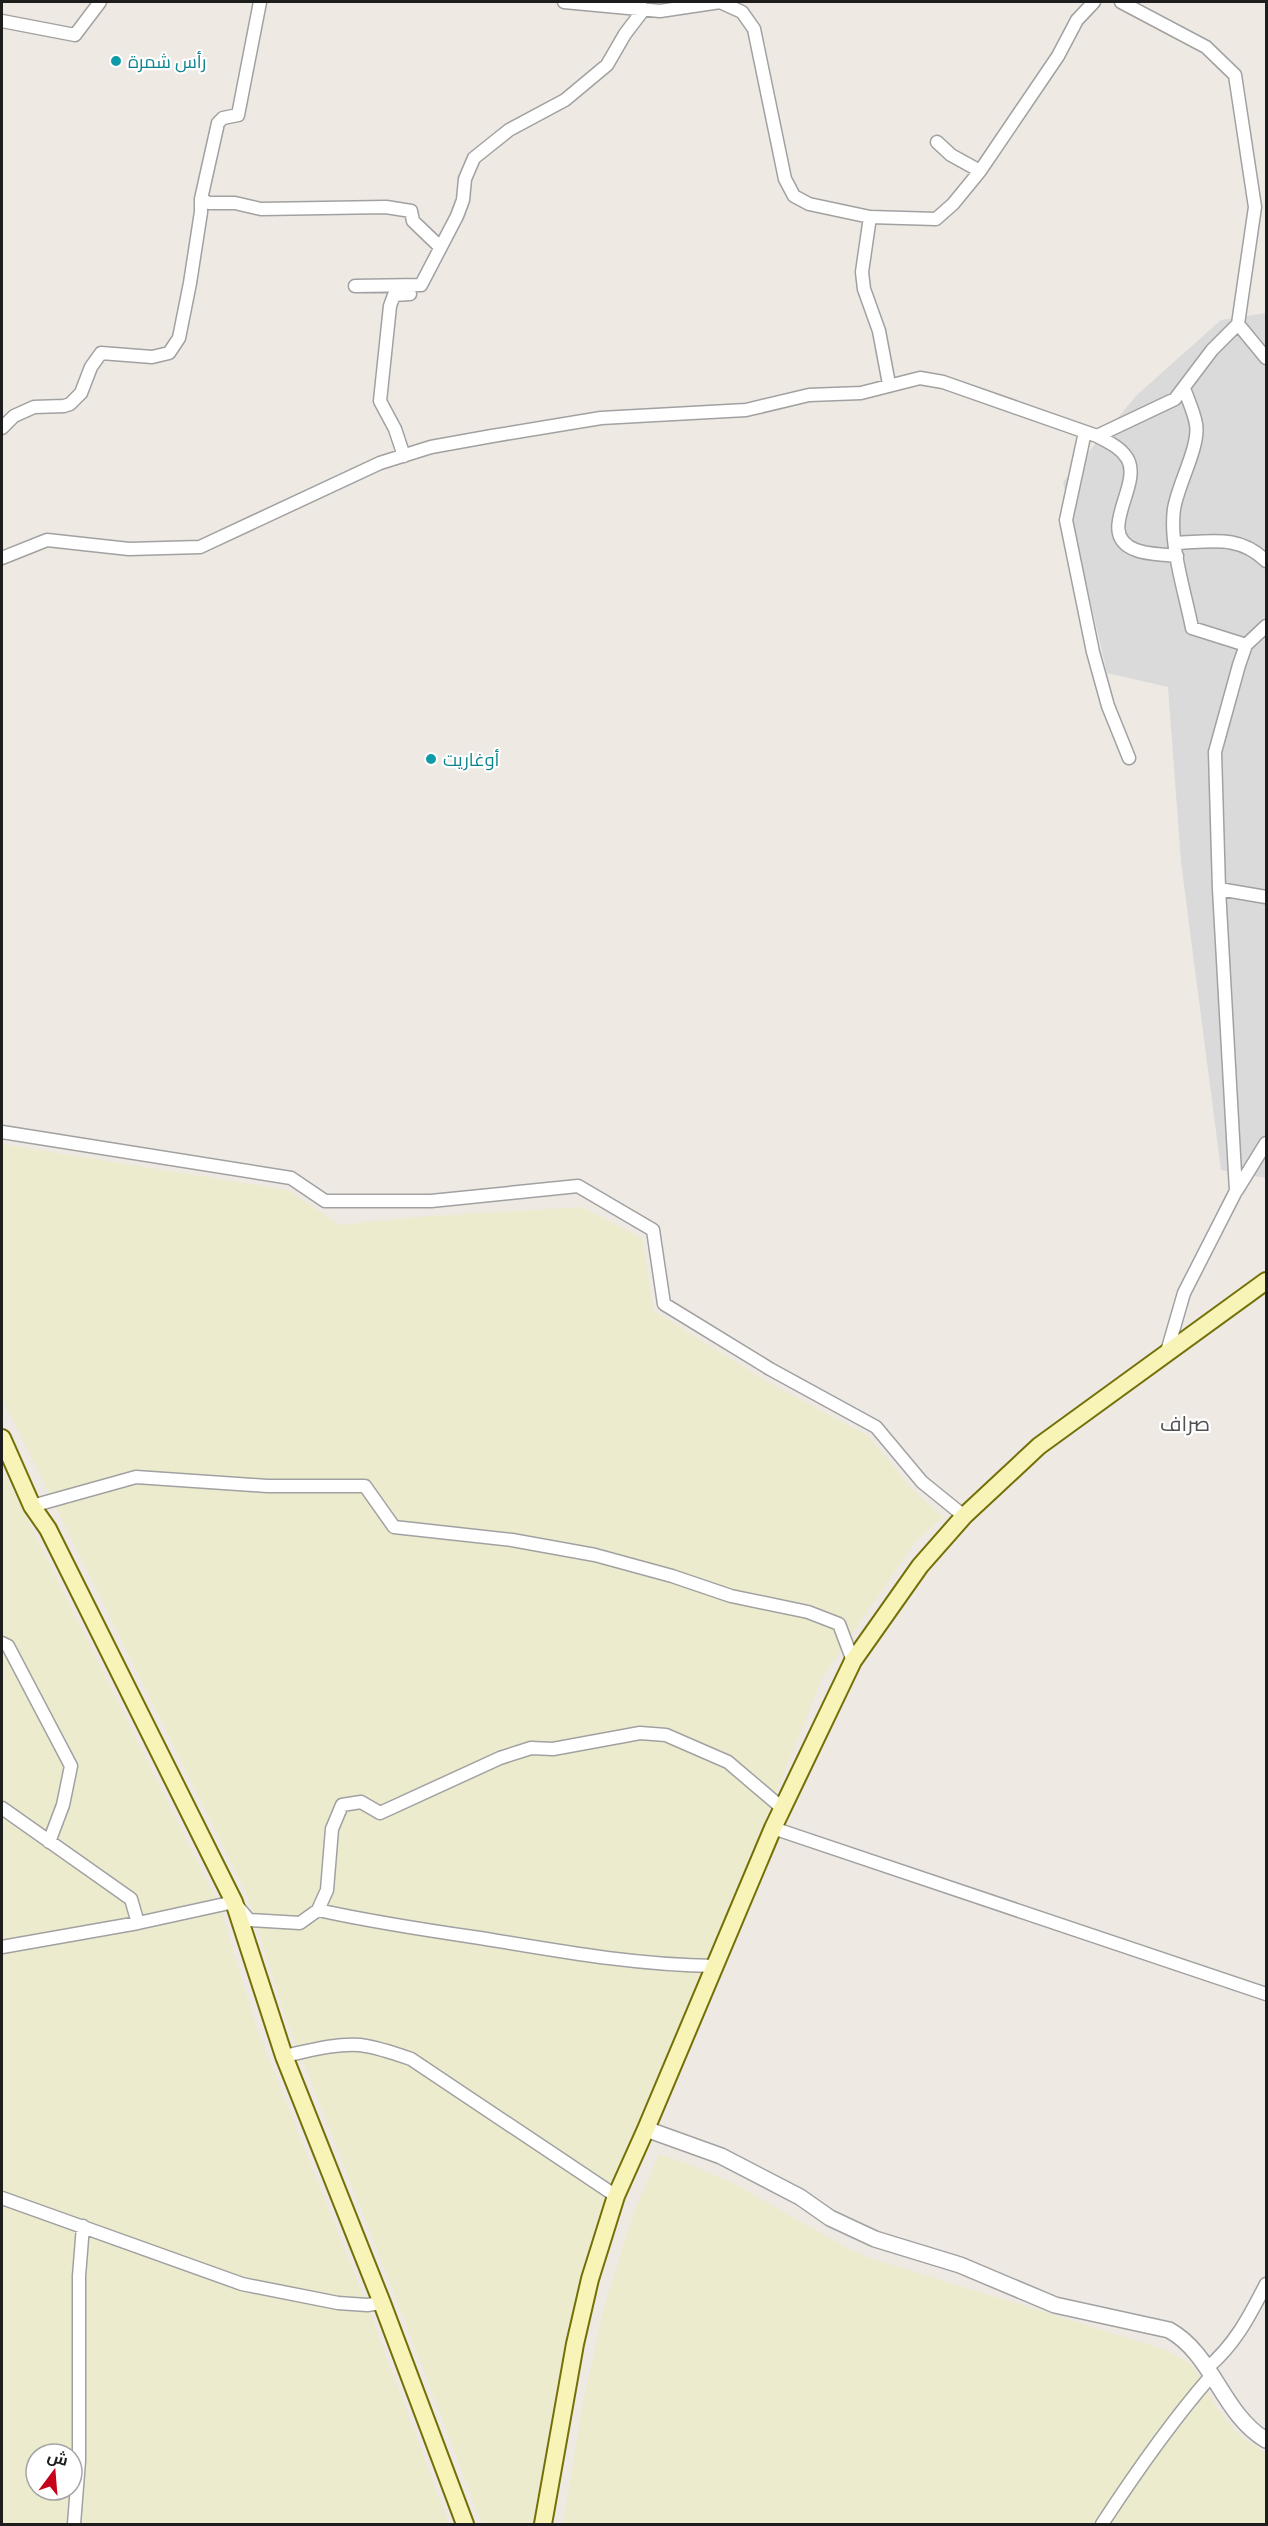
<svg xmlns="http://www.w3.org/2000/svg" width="1268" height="2526" viewBox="0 0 1268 2526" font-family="'Exo 2',Cairo,sans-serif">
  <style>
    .residential { fill: #dbdada }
    .farmland { fill: #edebce; fill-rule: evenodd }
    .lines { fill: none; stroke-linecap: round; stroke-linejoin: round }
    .minor-casing { stroke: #a1a1a1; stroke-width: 15 }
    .tertiary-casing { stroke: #a1a1a1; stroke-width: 18 }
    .secondary-casing { stroke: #727006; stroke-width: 20 }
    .minor { stroke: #fff; stroke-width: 12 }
    .tertiary { stroke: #fff; stroke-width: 15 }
    .secondary { stroke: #f8f3b7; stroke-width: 16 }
    .culture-dot { fill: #0f9aa8; stroke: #fff; stroke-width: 2 }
    .labels { text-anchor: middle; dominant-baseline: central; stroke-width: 4.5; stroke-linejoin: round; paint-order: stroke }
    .culture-label { font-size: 18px; fill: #0d838f; stroke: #fff; text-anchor: start }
    .quarter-label { font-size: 21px; fill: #505050; stroke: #fff }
  </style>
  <rect width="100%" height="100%" fill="#eee9e3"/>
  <path class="residential" d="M 1266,313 L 1266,1178 L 1221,1170 L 1181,862 L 1168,687 L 1107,673 L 1063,482 L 1137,395 L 1221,320 Z"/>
  <path class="farmland" d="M 2,1144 L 287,1190 L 340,1225 L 429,1216 L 582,1207 L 642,1238 L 654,1311 L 764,1380 L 868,1436 L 913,1490 L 943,1517 L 916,1541 L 823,1676 L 586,2267 L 554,2403 L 533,2524 L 482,2524 L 396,2298 L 285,2016 L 248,1897 L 2,1398 Z
    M 2,1468 L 220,1908 L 256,2026 L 368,2308 L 449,2524 L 2,2524 ZM 36,2454 L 72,2454 L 72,2490 L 36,2490 Z
    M 659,2154 L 691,2165 L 735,2184 L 847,2248 L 870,2258 L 1163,2349 L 1185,2360 L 1195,2369 L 1217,2408 L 1236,2432 L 1247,2441 L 1266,2453 L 1266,2524 L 563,2524 L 582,2408 L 603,2311 L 633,2214 Z"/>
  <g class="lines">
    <g class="minor-casing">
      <path id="minor" d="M 564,2 L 660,11 L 720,2 L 742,12 L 754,29 L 785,179 L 794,196 L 809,204 L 870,217 L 862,272 L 864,289 L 879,331 L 889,384
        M 1121,2 L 1206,47 L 1235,75 L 1255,207 L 1238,324 L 1266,358
        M 2,21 L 75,35 L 100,2
        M 937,142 L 951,155 L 980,171
        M 201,199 L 209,203 L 235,203 L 261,209 L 386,207 L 411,211 L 413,221 L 440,247
        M 870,217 L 936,219 L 953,204 L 980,171 L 1058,56 L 1077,20 L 1094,2
        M 355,286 L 421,285 L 457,216 L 463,200 L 465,179 L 474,158 L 509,130 L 565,100 L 607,65 L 625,34 L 644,9
        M 1184,388 C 1188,400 1194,412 1196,424 C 1200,446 1178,484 1174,509 C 1169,544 1185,592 1192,628 L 1246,645
        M 2,428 L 14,416 L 34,407 L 64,406 L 70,404 L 81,393 L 91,367 L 101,353 L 152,357 L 169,353 L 179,338 L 190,283 L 201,212 L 201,199 L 218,123 L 223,118 L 238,115 L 260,2
        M 1085,432 L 1066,520 L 1093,652 L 1108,706 L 1129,758
        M 1097,436 C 1108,442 1120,447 1127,458 C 1144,485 1093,534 1136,550 C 1148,555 1164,554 1177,556
        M 404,456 L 395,429 L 380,401 L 390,306 L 394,295 L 410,294
        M 1175,543 C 1210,542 1239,534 1266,561
        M 2,558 L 47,540 L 129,549 L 200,547 L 380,463 L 431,447 L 492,436 L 601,418 L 746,410 L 809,395 L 861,393 L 920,378 L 943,382 L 1097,436 L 1175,399 L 1212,350 L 1238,324
        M 1219,889 L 1266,897
        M 2,1132 L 291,1178 L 325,1201 L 431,1201 L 578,1186 L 653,1230 L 664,1304 L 770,1369 L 876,1427 L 922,1482 L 964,1516
        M 1237,1190 L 1266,1143
        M 1166,1355 L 1184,1293 L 1236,1191 L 1219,889 L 1215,752 L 1239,665 L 1246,645 L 1266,626
        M 32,1506 L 136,1477 L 267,1486 L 365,1486 L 394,1527 L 512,1540 L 595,1555 L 672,1576 L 731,1596 L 808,1612 L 839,1624 L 853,1661
        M 2,1643 L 8,1646 L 71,1766 L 63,1805 L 49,1842
        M 2,1808 L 131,1899 L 138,1923 L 234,1902 L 249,1920 L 300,1923 L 318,1910 C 372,1922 425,1930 480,1938 C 559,1951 634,1965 715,1966
        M 773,1828 L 1266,1994
        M 318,1910 L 327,1890 L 332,1829 L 342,1805 L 361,1802 L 380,1813 L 500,1758 L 531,1748 L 553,1749 L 640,1733 L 666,1735 L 728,1762 L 782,1808
        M 2,1947 L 138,1923
        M 284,2056 C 308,2051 335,2043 360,2045 C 377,2047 394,2053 411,2059 L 616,2196
        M 2,2198 L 242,2284 L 338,2303 L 367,2305 L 382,2303
        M 1207,2368 C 1235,2345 1250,2315 1266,2284
        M 74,2524 L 79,2461 L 79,2276 L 83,2226
        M 1102,2524 C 1136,2472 1170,2423 1211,2376"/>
    </g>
    <g class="tertiary-casing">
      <path id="tertiary" d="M 646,2129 L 721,2156 L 800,2197 L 830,2218 L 875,2239 L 960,2265 L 1055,2305 L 1169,2330 C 1213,2354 1222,2414 1266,2440"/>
    </g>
    <g class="secondary-casing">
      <path id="secondary" d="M 2,1438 L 32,1506 L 48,1529 L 234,1902 L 284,2056 L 382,2303 L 465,2524
        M 543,2524 L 575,2344 L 590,2279 L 616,2196 L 646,2129 L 773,1828 L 853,1661 L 920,1566 L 964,1516 L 1039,1446 L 1266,1281"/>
    </g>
    <use href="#minor" class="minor"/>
    <use href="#tertiary" class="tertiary"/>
    <use href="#secondary" class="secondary"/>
  </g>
  <g class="culture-dot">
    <circle cx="116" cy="61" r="6"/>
    <circle cx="431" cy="759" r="6"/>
  </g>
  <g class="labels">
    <g class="culture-label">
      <text x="128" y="61">رأس شمرة</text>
      <text x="443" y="759">أوغاريت</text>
    </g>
    <g class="quarter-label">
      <text x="1185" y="1422">صراف</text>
    </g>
  </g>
  <rect width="1268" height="2526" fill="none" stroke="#1d1d1d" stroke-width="6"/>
  <g transform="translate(54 2472) rotate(16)"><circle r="28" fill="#ffffff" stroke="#a5a5a5" stroke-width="1.5"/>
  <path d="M0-4.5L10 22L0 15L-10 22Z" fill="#c7031b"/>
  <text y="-9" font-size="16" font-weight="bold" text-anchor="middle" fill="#1d1d1d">ش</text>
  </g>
</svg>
